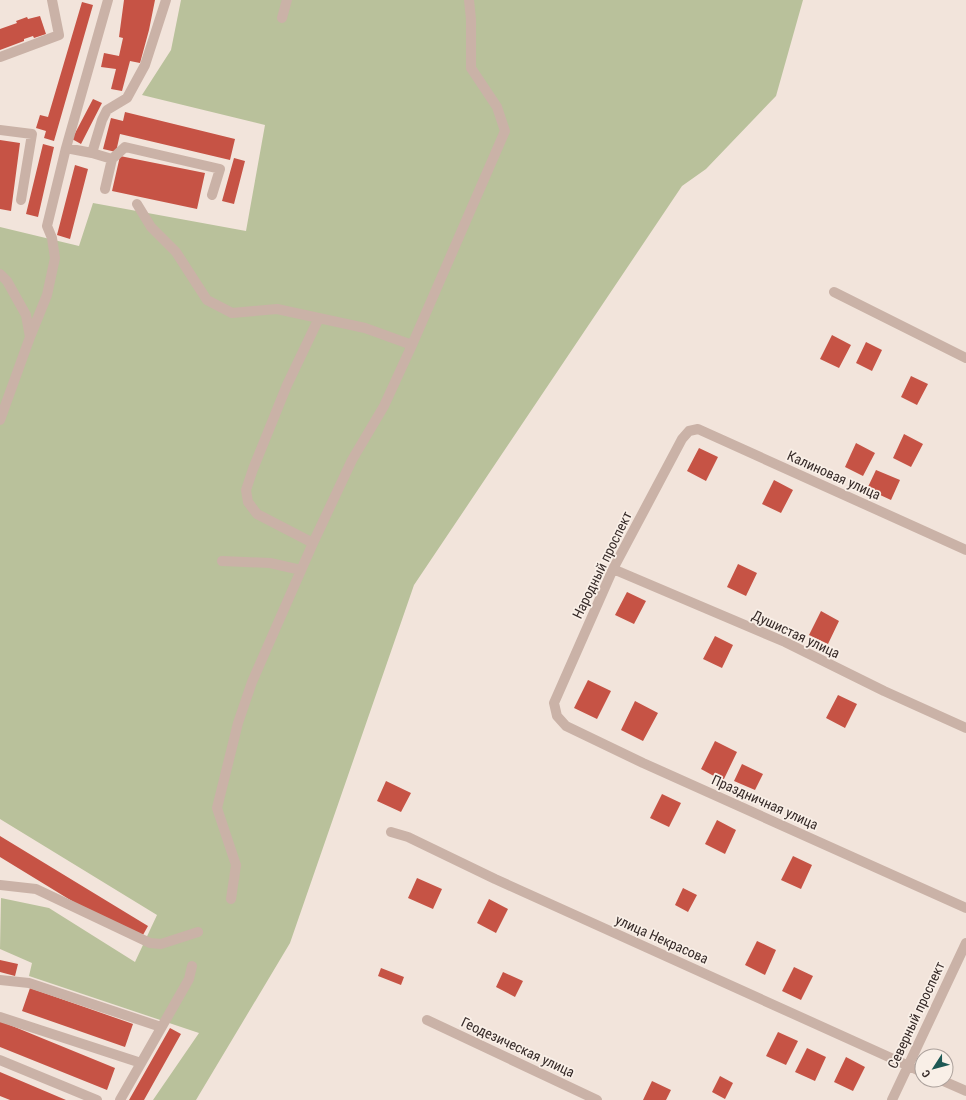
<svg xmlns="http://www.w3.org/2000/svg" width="966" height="1100" viewBox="0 0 966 1100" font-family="'Roboto Condensed',sans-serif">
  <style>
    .green { fill: #b9c19b }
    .building { fill: #c65345 }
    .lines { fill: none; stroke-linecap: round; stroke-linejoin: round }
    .minor { stroke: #cab2a7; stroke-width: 10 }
    .labels { text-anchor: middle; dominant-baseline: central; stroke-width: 3.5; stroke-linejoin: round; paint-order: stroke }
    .street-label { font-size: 14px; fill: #362a28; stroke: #f9efe7 }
  </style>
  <rect width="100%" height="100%" fill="#f2e4db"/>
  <path class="green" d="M 181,0 L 803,0 L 776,96 L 706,169 L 682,186 L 414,585 L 290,943 L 196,1100 L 153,1100 L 199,1033 L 29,976 L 32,963 L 0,949 L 1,898 L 49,908 L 135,962 L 157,915 L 0,819 L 0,227 L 79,246 L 93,203 L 246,231 L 265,125 L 142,95 L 171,50 Z"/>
  <path class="building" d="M 124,0 L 155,0 L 149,30 L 140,63 L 130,61 L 122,91 L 111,89 L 116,69 L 101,67 L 104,53 L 119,56 L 123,38 L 119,37 Z
    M 82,2 L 93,5 L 54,141 L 44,138 L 46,131 L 36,128 L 40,115 L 48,117 Z
    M 40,16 L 46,34 L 34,38 L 33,36 L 24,39 L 24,41 L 0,50 L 0,29 L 17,23 L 16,21 L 27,17 L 28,19 Z
    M 93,99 L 102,103 L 81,144 L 72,139 Z
    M 125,112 L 235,139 L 230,160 L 120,134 L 116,152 L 103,149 L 111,118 L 123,121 Z
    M 0,140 L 20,143 L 11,211 L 0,209 Z
    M 43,144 L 54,147 L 38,217 L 26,214 Z
    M 120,156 L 205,173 L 197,209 L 112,191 Z
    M 234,158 L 245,161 L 234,204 L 222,201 Z
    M 75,165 L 88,169 L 70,239 L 57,235 Z
    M 832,335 L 851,345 L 839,368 L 820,359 Z
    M 866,342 L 882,350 L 872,371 L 856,363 Z
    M 911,376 L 928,384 L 917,405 L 901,397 Z
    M 904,434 L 923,444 L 911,467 L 893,458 Z
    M 856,443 L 875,453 L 863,476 L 845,467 Z
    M 699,448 L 718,457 L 706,481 L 687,471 Z
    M 876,470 L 900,480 L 891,500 L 867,489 Z
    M 774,480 L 793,490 L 781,513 L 762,504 Z
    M 738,564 L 757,573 L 746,596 L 727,587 Z
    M 627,592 L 646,601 L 634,624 L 615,615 Z
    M 821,611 L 839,621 L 828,644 L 809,635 Z
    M 715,636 L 733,645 L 722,668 L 703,659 Z
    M 588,680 L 611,691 L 597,719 L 574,708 Z
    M 838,695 L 857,704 L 845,728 L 826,718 Z
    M 635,701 L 658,713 L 643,741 L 621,730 Z
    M 715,741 L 737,752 L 723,781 L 701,769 Z
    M 742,764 L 763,774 L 755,790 L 734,781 Z
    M 386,781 L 411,793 L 401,812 L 377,801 Z
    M 662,794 L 681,803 L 669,827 L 650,818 Z
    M 717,820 L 736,830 L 725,854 L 705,844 Z
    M 0,836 L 148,926 L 139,942 L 0,857 Z
    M 793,856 L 812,865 L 801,889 L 781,880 Z
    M 417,878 L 442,889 L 433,909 L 408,898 Z
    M 683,888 L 697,895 L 688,912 L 675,905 Z
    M 489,899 L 508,909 L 496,933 L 477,923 Z
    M 757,941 L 776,950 L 765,975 L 745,965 Z
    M 0,960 L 18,964 L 15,976 L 0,972 Z
    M 794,967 L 813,976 L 801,1000 L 782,991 Z
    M 381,968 L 404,977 L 401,985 L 378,976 Z
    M 503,972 L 523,981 L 515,997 L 496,987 Z
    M 30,988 L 133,1024 L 125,1047 L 22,1011 Z
    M 0,1021 L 115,1068 L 107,1090 L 0,1047 Z
    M 170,1028 L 181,1034 L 144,1100 L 129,1100 Z
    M 778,1032 L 798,1041 L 786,1065 L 766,1056 Z
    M 807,1048 L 826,1057 L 815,1081 L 795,1072 Z
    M 846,1057 L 865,1067 L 853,1091 L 834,1082 Z
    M 0,1072 L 66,1100 L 10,1100 L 0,1096 Z
    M 720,1076 L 733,1083 L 725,1099 L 712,1092 Z
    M 652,1081 L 671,1090 L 666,1100 L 643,1100 Z"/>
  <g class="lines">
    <path class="minor" d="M 282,18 L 287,0
      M 0,57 L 59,35 L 52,0
      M 0,130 L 32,134 L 21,200
      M 66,148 L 108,0
      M 92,153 L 112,159 L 125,147 L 220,169 L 212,195
      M 105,189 L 112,159
      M 137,204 L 151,227 L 176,252 L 207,300 L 232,313 L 277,309 L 365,328 L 412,345
      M 0,274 L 7,281 L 26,315 L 30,337 L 0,420
      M 834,292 L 966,358
      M 30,337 L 47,295 L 55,258 L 52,238 L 47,226 L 66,148 L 92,153 L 102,120 L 107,110 L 127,98 L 145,65 L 166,0
      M 313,543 L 257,514 L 248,502 L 246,490 L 253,469 L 287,385 L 319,318
      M 966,550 L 698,429 L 689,431 L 682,439 L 613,569 L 554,703 L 557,716 L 566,726 L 643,763 L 966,908
      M 222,561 L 270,563 L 301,570
      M 613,569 L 785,642 L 884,691 L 966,728
      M 391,832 L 408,837 L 495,879 L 922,1072
      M 0,885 L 36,889 L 150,943 L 161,944 L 198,932
      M 231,899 L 236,865 L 217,808 L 238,723 L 252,682 L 313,543 L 352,460 L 384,406 L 412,345 L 505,131 L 497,107 L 471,68 L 471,19 L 469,0
      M 0,980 L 29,983 L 161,1027
      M 0,1017 L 141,1063
      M 427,1020 L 597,1100
      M 0,1060 L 97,1100
      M 941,1080 L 966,1091
      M 120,1100 L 189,979 L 192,966
      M 892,1100 L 966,943"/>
  </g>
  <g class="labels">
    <g class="street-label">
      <text transform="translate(834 475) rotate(24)">Калиновая улица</text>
      <text transform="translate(602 565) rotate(-64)">Народный проспект</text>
      <text transform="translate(796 634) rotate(25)">Душистая улица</text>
      <text transform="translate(765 802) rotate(24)">Праздничная улица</text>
      <text transform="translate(662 939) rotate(24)">улица Некрасова</text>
      <text transform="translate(916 1015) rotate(-65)">Северный проспект</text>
      <text transform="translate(518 1047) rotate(25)">Геодезическая улица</text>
    </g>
  </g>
  <g transform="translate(934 1068) rotate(234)"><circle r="19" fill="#f9efe7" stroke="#aba09b"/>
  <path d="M0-3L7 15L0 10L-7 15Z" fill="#1d5854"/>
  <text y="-6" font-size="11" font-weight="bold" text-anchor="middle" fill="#362a28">С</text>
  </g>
</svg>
